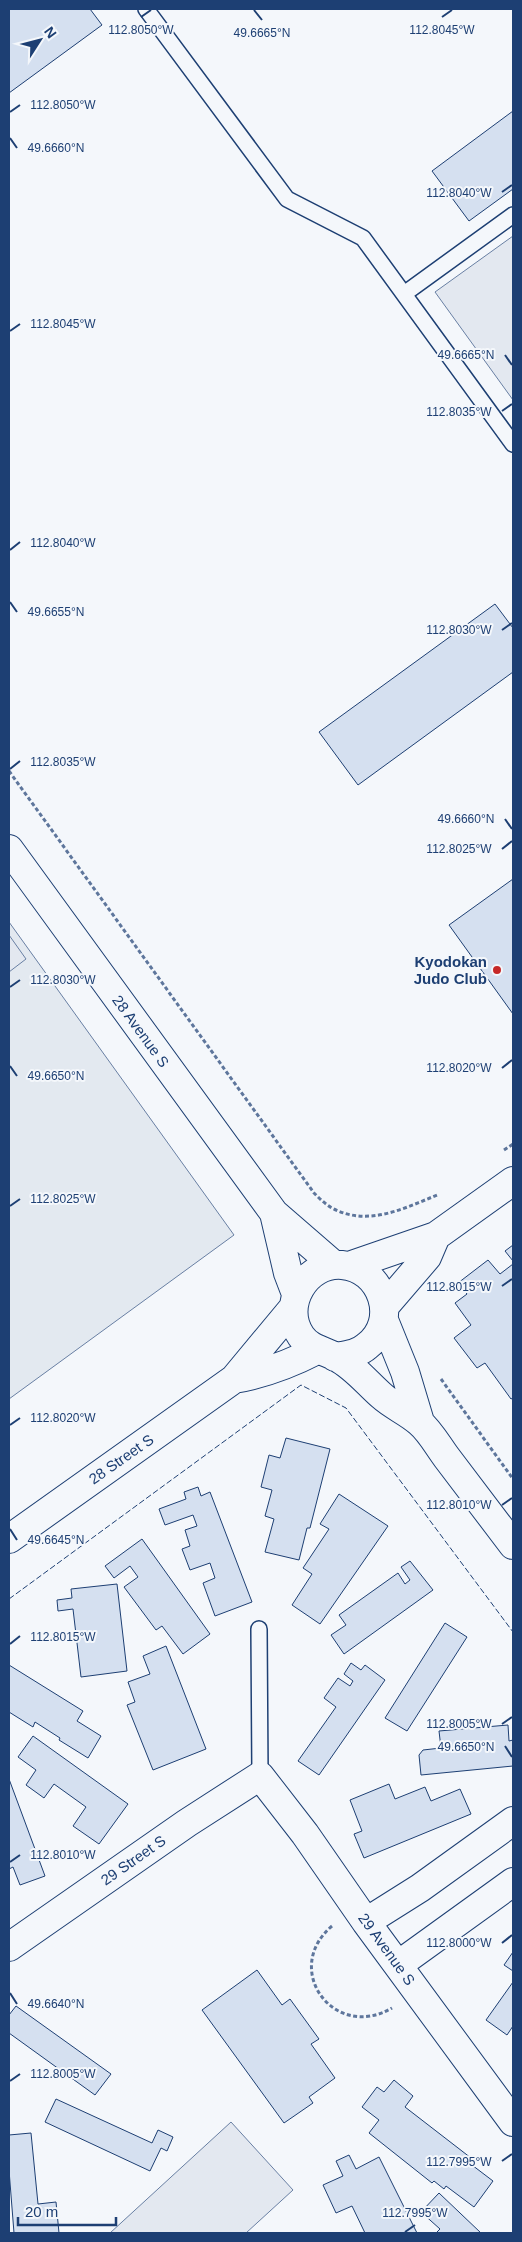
<svg xmlns="http://www.w3.org/2000/svg" width="522" height="2242" viewBox="0 0 522 2242" font-family="Arial,sans-serif">
  <style>
    .green { fill: #e3e9f0; stroke: #687fa3 }
    .parking { fill: #e3e8f0; stroke: #687fa3 }
    .building { fill: #d5e0f0; stroke: #1d3f73 }
    .lines { fill: none; stroke-linecap: round; stroke-linejoin: round }
    .lane-casing { stroke: #1d3f73; stroke-width: 18 }
    .street-casing { stroke: #1d3f73; stroke-width: 30 }
    .secondary-casing { stroke: #1d3f73; stroke-width: 30 }
    .path { stroke: #5e769c; stroke-width: 3; stroke-dasharray: 4 2.5; stroke-linecap: butt }
    .lane { stroke: #f4f7fb; stroke-width: 15 }
    .street { stroke: #f4f7fb; stroke-width: 28 }
    .secondary { stroke: #f4f7fb; stroke-width: 28 }
    .fence { stroke: #1d3f73; stroke-width: 1; stroke-dasharray: 6 2.5; stroke-linecap: butt }
    .ticks { fill: none; stroke: #1d3f73; stroke-width: 2 }
    .poi-dot { fill: #c62828; stroke: #f4f7fb; stroke-width: 2 }
    .labels { text-anchor: middle; dominant-baseline: central; stroke-width: 4; stroke-linejoin: round; paint-order: stroke }
    .poi-label { font-size: 15px; font-weight: bold; fill: #1d3f73; stroke: #f4f7fb; text-anchor: end }
    .street-label { font-size: 15px; fill: #1d3f73; stroke: #f4f7fb }
    .ticks-label { font-size: 12px; text-anchor: middle; fill: #1d3f73; stroke: #f4f7fb; stroke-width: 4; stroke-linejoin: round; paint-order: stroke }
  </style>
  <rect width="100%" height="100%" fill="#f4f7fb"/>
  <path class="green" d="M 9,922 L 234,1235 L 9,1399 Z"/>
  <path class="parking" d="M 513,236 L 513,400 L 435,292 Z
    M 9,935 L 26,959 L 9,972 Z
    M 231,2122 L 293,2190 L 246,2233 L 110,2233 Z"/>
  <path class="building" d="M 9,9 L 90,9 L 102,25 L 9,93 Z
    M 513,111 L 513,189 L 469,221 L 432,171 Z
    M 495,604 L 513,628 L 513,672 L 358,785 L 319,732 Z
    M 513,879 L 513,1014 L 449,925 Z
    M 513,1245 L 513,1261 L 505,1251 Z
    M 488,1260 L 500,1274 L 513,1264 L 513,1398 L 511,1399 L 485,1363 L 477,1368 L 454,1338 L 471,1325 L 455,1303 L 467,1294 L 458,1283 Z
    M 286,1438 L 330,1449 L 310,1528 L 307,1528 L 299,1560 L 265,1552 L 274,1519 L 265,1516 L 272,1490 L 261,1487 L 269,1455 L 280,1458 Z
    M 198,1487 L 201,1496 L 210,1492 L 252,1602 L 215,1616 L 203,1583 L 215,1578 L 210,1563 L 190,1570 L 182,1549 L 190,1546 L 185,1530 L 197,1526 L 193,1515 L 165,1525 L 159,1509 L 186,1499 L 184,1492 Z
    M 339,1494 L 388,1526 L 320,1624 L 292,1605 L 312,1574 L 303,1568 L 329,1529 L 320,1524 Z
    M 142,1539 L 210,1634 L 183,1654 L 162,1626 L 156,1630 L 124,1587 L 138,1577 L 130,1566 L 114,1578 L 105,1566 Z
    M 410,1561 L 433,1590 L 344,1654 L 331,1635 L 346,1625 L 339,1615 L 398,1573 L 405,1584 L 410,1580 L 401,1567 Z
    M 117,1584 L 127,1671 L 81,1677 L 73,1609 L 58,1611 L 57,1600 L 72,1598 L 71,1589 Z
    M 445,1623 L 467,1637 L 407,1731 L 385,1718 Z
    M 166,1646 L 206,1749 L 153,1770 L 127,1705 L 135,1702 L 128,1682 L 150,1674 L 143,1656 Z
    M 351,1663 L 361,1670 L 365,1665 L 385,1680 L 319,1775 L 298,1761 L 336,1707 L 324,1698 L 338,1678 L 350,1686 L 353,1681 L 344,1674 Z
    M 9,1665 L 83,1711 L 77,1721 L 101,1736 L 88,1758 L 59,1740 L 60,1738 L 35,1722 L 33,1727 L 9,1712 Z
    M 508,1725 L 509,1741 L 513,1740 L 513,1766 L 421,1775 L 419,1755 L 423,1750 L 441,1748 L 439,1731 Z
    M 33,1736 L 128,1804 L 99,1844 L 73,1826 L 86,1807 L 54,1784 L 44,1798 L 26,1785 L 36,1770 L 18,1757 Z
    M 9,1779 L 45,1876 L 20,1885 L 13,1867 L 9,1869 Z
    M 389,1784 L 395,1799 L 425,1787 L 431,1801 L 460,1789 L 471,1814 L 364,1858 L 354,1834 L 362,1831 L 350,1800 Z
    M 513,1952 L 513,1971 L 504,1965 Z
    M 257,1970 L 282,2005 L 290,1999 L 319,2039 L 311,2044 L 335,2078 L 309,2097 L 313,2103 L 284,2123 L 202,2010 Z
    M 513,1982 L 513,2026 L 507,2035 L 486,2020 Z
    M 16,2006 L 111,2074 L 95,2095 L 9,2033 L 9,2015 Z
    M 394,2080 L 413,2096 L 405,2107 L 471,2158 L 468,2162 L 493,2181 L 474,2207 L 446,2186 L 444,2189 L 434,2181 L 432,2183 L 369,2133 L 379,2120 L 362,2107 L 377,2087 L 384,2092 Z
    M 56,2099 L 152,2143 L 158,2130 L 173,2137 L 167,2151 L 161,2148 L 150,2171 L 45,2122 Z
    M 31,2133 L 38,2204 L 56,2202 L 59,2233 L 14,2233 L 9,2170 L 9,2135 Z
    M 349,2155 L 356,2169 L 379,2157 L 417,2233 L 365,2233 L 352,2206 L 336,2213 L 323,2185 L 343,2176 L 336,2161 Z
    M 439,2193 L 481,2233 L 436,2233 L 440,2229 L 421,2212 Z"/>
  <g class="lines">
    <g class="lane-casing">
      <path id="lane" d="M 146,9 L 287,199 L 363,238 L 513,444
        M 404,294 L 513,215
        M 259,1629 L 260,1776"/>
    </g>
    <g class="street-casing">
      <path id="street" d="M 366,1922 L 420,1888 L 513,1821
        M 9,1947 L 187,1823 L 260,1776 L 305,1834 L 366,1922 L 513,2122
        M 398,1965 L 513,1882"/>
    </g>
    <g class="secondary-casing">
      <path id="secondary" d="M 9,849 L 274,1213 L 334,1265
        M 274,1213 L 288,1273 L 296,1294
        M 349,1266 L 436,1236 L 513,1181
        M 385,1306 L 427,1257 L 436,1236
        M 384,1320 L 405,1372 L 420,1422
        M 335,1357 C 347,1355 358,1354 367,1346 C 400,1321 382,1268 342,1265 C 306,1262 280,1306 301,1336 C 310,1349 323,1350 336,1357 C 354,1366 367,1383 382,1396 C 393,1406 408,1412 419,1422 C 430,1431 438,1446 447,1458 C 469,1487 491,1516 513,1545
        M 234,1379 C 264,1374 290,1364 317,1350
        M 9,1539 L 234,1379 L 293,1308"/>
    </g>
    <path class="path" d="M 9,771 L 314,1193 C 319,1198 325,1204 332,1208 C 367,1227 403,1209 437,1195
      M 504,1150 L 513,1144
      M 441,1379 L 513,1479
      M 332,1926 C 281,1969 334,2042 392,2008"/>
    <use href="#lane" class="lane"/>
    <use href="#street" class="street"/>
    <use href="#secondary" class="secondary"/>
    <path class="fence" d="M 9,1599 L 301,1385 L 346,1408 L 513,1632"/>
  </g>
  <path class="ticks" d="M 254,10 L 262,20M 141,17 L 151,10M 442,17 L 452,10M 10,112 L 20,105M 10,138 L 17,148M 502,192 L 512,185M 10,331 L 20,324M 505,355 L 512,365M 502,411 L 512,404M 10,550 L 20,542M 10,602 L 17,612M 502,630 L 512,623M 10,769 L 20,761M 505,819 L 512,829M 502,849 L 512,841M 10,987 L 20,980M 10,1066 L 17,1076M 502,1068 L 512,1060M 10,1206 L 20,1199M 502,1286 L 512,1279M 10,1425 L 20,1418M 502,1505 L 512,1498M 10,1529 L 17,1540M 10,1644 L 20,1636M 502,1724 L 512,1717M 505,1746 L 512,1757M 10,1862 L 20,1855M 502,1943 L 512,1935M 10,1993 L 17,2004M 10,2081 L 20,2074M 502,2161 L 512,2154M 405,2232 L 415,2225"/>
  <circle class="poi-dot" cx="497" cy="970" r="5"/>
  <g class="labels">
    <g class="poi-label">
      <text x="487" y="961">Kyodokan<tspan x="487" dy="17">Judo Club</tspan></text>
    </g>
    <g class="street-label">
      <text transform="translate(141 1031) rotate(54)">28 Avenue S</text>
      <text transform="translate(121 1459) rotate(-35)">28 Street S</text>
      <text transform="translate(133 1860) rotate(-35)">29 Street S</text>
      <text transform="translate(387 1949) rotate(54)">29 Avenue S</text>
    </g>
  </g>
  <g class="ticks-label">
    <text x="141" y="34">112.8050°W</text>
    <text x="442" y="34">112.8045°W</text>
    <text x="262" y="37">49.6665°N</text>
    <text x="63" y="109">112.8050°W</text>
    <text x="56" y="152">49.6660°N</text>
    <text x="459" y="197">112.8040°W</text>
    <text x="63" y="328">112.8045°W</text>
    <text x="466" y="359">49.6665°N</text>
    <text x="459" y="416">112.8035°W</text>
    <text x="63" y="547">112.8040°W</text>
    <text x="56" y="616">49.6655°N</text>
    <text x="459" y="634">112.8030°W</text>
    <text x="63" y="766">112.8035°W</text>
    <text x="466" y="823">49.6660°N</text>
    <text x="459" y="853">112.8025°W</text>
    <text x="63" y="984">112.8030°W</text>
    <text x="459" y="1072">112.8020°W</text>
    <text x="56" y="1080">49.6650°N</text>
    <text x="63" y="1203">112.8025°W</text>
    <text x="459" y="1291">112.8015°W</text>
    <text x="63" y="1422">112.8020°W</text>
    <text x="459" y="1509">112.8010°W</text>
    <text x="56" y="1544">49.6645°N</text>
    <text x="63" y="1641">112.8015°W</text>
    <text x="459" y="1728">112.8005°W</text>
    <text x="466" y="1751">49.6650°N</text>
    <text x="63" y="1859">112.8010°W</text>
    <text x="459" y="1947">112.8000°W</text>
    <text x="56" y="2008">49.6640°N</text>
    <text x="63" y="2078">112.8005°W</text>
    <text x="459" y="2166">112.7995°W</text>
    <text x="415" y="2217">112.7995°W</text>
  </g>
  <rect width="522" height="2242" fill="none" stroke="#1d3f73" stroke-width="20"/>
  <g transform="translate(40 40) rotate(54)" stroke="#f4f7fb" stroke-width="4" paint-order="stroke">
  <path d="M0-4L9 19L0 12L-9 19Z" fill="#1d3f73"/>
  <text y="-8" font-size="14" font-weight="bold" text-anchor="middle" fill="#1d3f73">N</text>
  </g>
  <path d="M18 2217v8h98v-8" fill="none" stroke="#1d3f73" stroke-width="2.5"/>
  <text x="25" y="2217" font-size="15" fill="#1d3f73" stroke="#f4f7fb" stroke-width="4" paint-order="stroke">20 m</text>
</svg>
